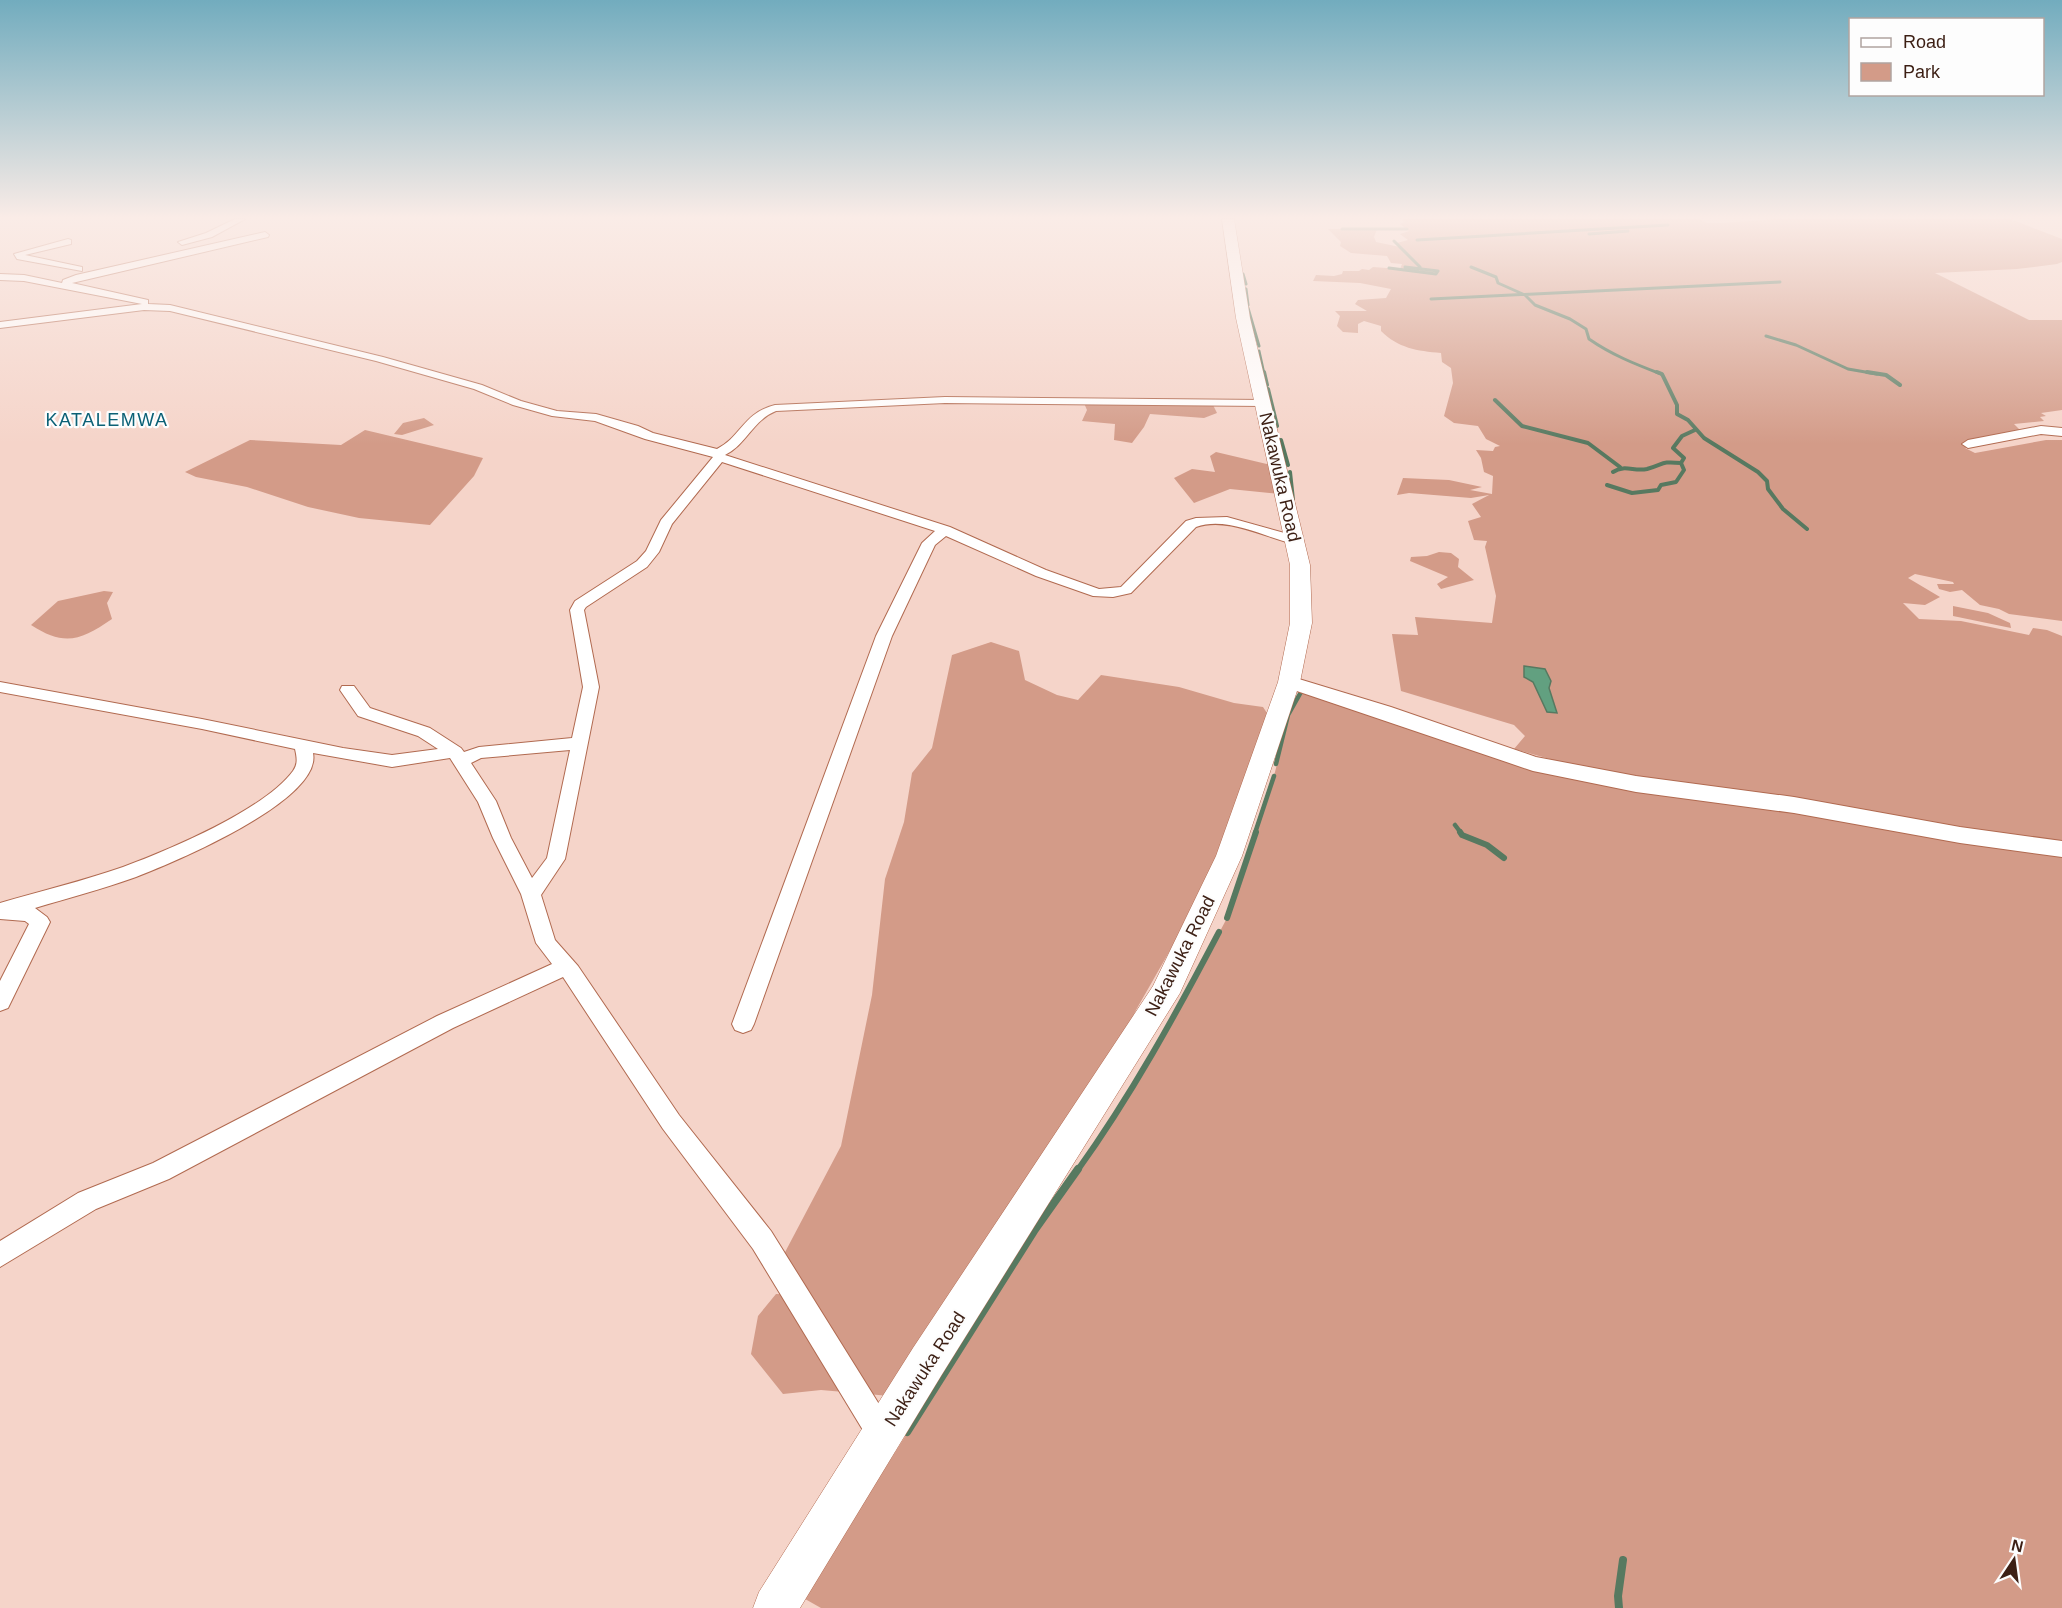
<svg xmlns="http://www.w3.org/2000/svg" width="2062" height="1608" viewBox="0 0 2062 1608" font-family="Helvetica,sans-serif">
  <style>
    .green { fill: #d39b88 }
    .water { fill: #62a080; stroke: #577960; stroke-width: 1.5 }
    .lines { fill: none; stroke-linecap: round; stroke-linejoin: round }
    .stream-far4 { stroke: #577960; stroke-width: 3 }
    .stream-far3 { stroke: #577960; stroke-width: 4 }
    .stream-far2 { stroke: #577960; stroke-width: 4.5 }
    .stream-far1 { stroke: #577960; stroke-width: 6 }
    .stream { stroke: #577960; stroke-width: 8 }
    .minor-casing { stroke: #b16a50; stroke-width: 2 }
    .tertiary-casing { stroke: #b16a50; stroke-width: 2 }
    .secondary-casing { stroke: #b16a50; stroke-width: 1 }
    .minor { fill: #fff; fill-rule: evenodd }
    .tertiary { fill: #fff; fill-rule: evenodd }
    .secondary { fill: #fff; fill-rule: evenodd }
    .labels { text-anchor: middle; dominant-baseline: central; stroke-width: 4.5; stroke-linejoin: round; paint-order: stroke }
    .far-quarter-label { font-size: 18px; letter-spacing: 1.5px; fill: #0c6176; stroke: #fdfdfd }
    .street-label { font-size: 18px; fill: #3c1f14; stroke: #fdfdfd }
  </style>
  <rect width="100%" height="100%" fill="#f5d4c9"/>
  <path class="green" d="M 1402,219 L 1700,219 L 1706,223 L 1723,223 L 1777,219 L 2010,219 L 2062,239 L 2062,262 L 2057,264 L 2017,269 L 1935,273 L 2029,320 L 2062,320 L 2062,410 L 2041,413 L 2046,416 L 2040,417 L 2044,421 L 2014,424 L 2023,433 L 2024,437 L 1965,448 L 1975,453 L 2046,440 L 2062,440 L 2062,621 L 2009,614 L 1999,609 L 1980,605 L 1962,590 L 1950,592 L 1939,589 L 1937,584 L 1954,584 L 1953,582 L 1915,574 L 1908,578 L 1940,597 L 1925,605 L 1903,603 L 1919,619 L 1961,621 L 2029,635 L 2033,628 L 2047,630 L 2062,636 L 2062,841 L 2044,841 L 1641,778 L 1564,763 L 1514,749 L 1525,736 L 1514,725 L 1401,691 L 1392,634 L 1418,635 L 1415,617 L 1492,623 L 1496,596 L 1485,547 L 1487,541 L 1474,540 L 1468,521 L 1481,517 L 1472,504 L 1489,495 L 1471,498 L 1409,493 L 1397,495 L 1403,478 L 1449,480 L 1482,487 L 1470,490 L 1492,494 L 1493,476 L 1484,472 L 1481,458 L 1476,450 L 1493,451 L 1495,447 L 1500,446 L 1486,439 L 1478,426 L 1454,423 L 1444,416 L 1453,383 L 1451,368 L 1442,362 L 1441,353 C 1417,351 1398,348 1381,331 L 1381,326 L 1364,321 L 1358,324 L 1358,333 L 1343,332 L 1337,326 L 1340,316 L 1335,311 L 1367,311 L 1355,304 L 1358,300 L 1386,298 L 1391,289 L 1360,283 L 1313,281 L 1316,275 L 1334,276 L 1342,274 L 1343,271 L 1359,271 L 1362,269 L 1369,270 L 1373,267 L 1400,269 L 1402,264 L 1391,263 L 1387,256 L 1351,253 L 1340,246 L 1341,242 L 1328,229 L 1377,229 L 1374,237 L 1376,242 L 1400,247 L 1397,243 L 1408,240 L 1400,234 L 1409,231 L 1400,224 L 1404,222 Z
    M 1083,401 L 1213,405 L 1217,413 L 1204,418 L 1150,414 L 1144,427 L 1132,443 L 1114,440 L 1115,424 L 1082,421 L 1087,410 Z
    M 424,418 L 434,425 L 402,435 L 394,434 L 403,423 Z
    M 365,430 L 483,458 L 474,476 L 430,525 L 359,518 L 308,507 L 247,487 L 196,477 L 185,472 L 250,440 L 341,445 Z
    M 1216,452 L 1275,466 L 1280,494 L 1230,489 L 1194,503 L 1174,478 L 1192,469 L 1215,472 L 1210,456 Z
    M 1439,552 L 1451,553 L 1459,559 L 1458,567 L 1474,580 L 1441,589 L 1437,584 L 1448,577 L 1410,561 L 1411,557 L 1427,556 Z
    M 104,591 L 113,592 L 107,603 L 112,619 C 81,640 65,647 31,625 L 58,601 Z
    M 1953,606 L 1988,613 L 2010,623 L 2011,628 L 1953,616 Z
    M 991,642 L 1019,651 L 1025,680 L 1057,695 L 1078,700 L 1101,675 L 1179,687 L 1234,703 L 1263,707 L 1267,713 L 1251,775 L 1201,896 L 1136,1010 L 1107,1073 L 890,1396 L 821,1390 L 783,1394 L 751,1354 L 758,1316 L 776,1294 L 805,1295 L 783,1256 L 841,1146 L 872,995 L 885,879 L 904,822 L 912,773 L 932,748 L 952,655 Z
    M 1301,692 L 1443,736 L 1506,762 L 2062,854 L 2062,1608 L 821,1608 L 798,1595 L 830,1556 L 1034,1231 L 1097,1143 L 1182,1003 L 1227,918 L 1274,776 L 1290,712 L 1296,696 Z"/>
  <path class="water" d="M 1524,666 L 1545,669 L 1551,681 L 1549,688 L 1557,713 L 1547,712 L 1533,682 L 1524,677 Z"/>
  <g class="lines">
    <path class="stream-far4" d="M 1342,229 L 1407,229
      M 1589,234 L 1628,231
      M 1417,240 L 1668,225
      M 1394,241 L 1420,267 L 1418,269
      M 1471,267 L 1496,277 L 1498,283 L 1525,295 L 1535,305 L 1570,319 L 1586,329 L 1589,339 C 1612,355 1635,364 1661,374
      M 1389,268 L 1436,274 L 1438,271 L 1405,267
      M 1243,274 L 1246,284
      M 1246,289 L 1248,305
      M 1431,299 L 1780,282
      M 1248,308 L 1259,346
      M 1766,336 L 1796,345 L 1848,369 L 1877,374
      M 1259,351 L 1264,374"/>
    <path class="stream-far3" d="M 1264,372 L 1267,385
      M 1657,372 L 1662,374 L 1677,405 L 1677,414 L 1688,420 L 1704,438 L 1758,472 L 1767,481 L 1768,489 L 1783,509 L 1807,529
      M 1867,372 L 1886,375 L 1900,385
      M 1268,389 L 1277,426
      M 1495,400 L 1522,426 L 1588,443 L 1620,467
      M 1281,440 L 1288,465
      M 1290,472 L 1293,500
      M 1613,472 C 1625,464 1634,472 1647,469 C 1665,464 1660,461 1681,463 L 1684,458 L 1673,448 L 1682,436 L 1695,430
      M 1607,485 L 1632,493 L 1658,490 L 1661,485 L 1676,482 L 1684,470 L 1681,463"/>
    <path class="stream-far2" d="M 1276,764 L 1288,715 L 1301,692
      M 1455,825 L 1461,833
      M 1255,833 L 1274,776"/>
    <path class="stream-far1" d="M 1460,832 L 1462,835 L 1487,845 L 1504,858
      M 1227,918 L 1256,832
      M 1077,1171 C 1131,1096 1176,1014 1219,932"/>
    <path class="stream" d="M 907,1432 L 1034,1231 L 1078,1169
      M 1619,1608 L 1618,1596 L 1623,1560"/>
    <g class="minor-casing">
      <path id="minor" d="M 235,219 L 245,219 L 212,237 L 182,245 L 178,242 L 206,233 Z
        M 265,232 L 269,235 L 268,237 L 72,283 L 148,300 L 148,304 L 170,305 L 383,357 L 482,385 L 521,401 L 557,411 L 596,414 L 638,426 L 653,433 L 717,449 C 741,437 743,413 775,405 L 945,397 L 1263,400 L 1269,403 L 1263,406 L 945,403 L 776,411 C 753,420 746,445 725,455 L 950,527 L 1046,570 L 1099,589 L 1121,587 L 1186,521 L 1196,518 L 1227,517 L 1299,537 L 1301,540 L 1294,544 C 1264,537 1227,516 1196,527 L 1131,593 L 1113,597 L 1093,596 L 1036,576 L 946,536 L 935,545 L 892,636 L 754,1024 L 751,1030 L 743,1033 L 735,1030 L 732,1024 L 876,636 L 922,543 L 935,531 L 722,462 L 672,524 L 659,552 L 647,567 L 586,607 L 584,610 L 599,687 L 565,859 L 541,895 L 555,940 L 578,966 L 679,1115 L 771,1231 L 892,1425 L 896,1435 L 892,1445 L 882,1449 L 872,1445 L 753,1249 L 663,1129 L 563,977 L 453,1028 L 169,1179 L 96,1209 L 0,1267 L 0,1241 L 78,1193 L 153,1163 L 437,1016 L 552,964 L 536,943 L 521,894 L 493,838 L 478,802 L 450,758 L 392,767 L 313,753 C 323,800 173,863 136,877 C 103,889 68,898 35,908 L 47,917 L 50,922 L 8,1008 L 0,1011 L 0,981 L 29,924 L 25,921 L 0,919 L 0,903 C 41,891 83,881 123,867 C 169,850 264,810 293,771 C 298,764 297,758 295,749 L 202,729 L 0,692 L 0,682 L 202,719 L 343,748 L 392,755 L 438,749 L 418,736 L 358,716 L 340,690 L 342,686 L 354,686 L 370,708 L 430,728 L 461,748 L 464,752 L 479,747 L 572,738 L 583,687 L 570,610 L 575,601 L 637,561 L 646,551 L 661,520 L 713,457 L 645,439 L 595,421 L 552,416 L 513,405 L 474,389 L 376,361 L 170,311 L 144,310 L 0,328 L 0,322 L 142,304 L 24,281 L 0,280 L 0,274 L 24,275 L 62,283 L 63,280 L 76,275 ZM 570,750 L 547,858 L 532,878 L 511,838 L 496,801 L 471,763 L 481,758 Z
        M 68,239 L 71,240 L 71,244 L 25,255 L 82,267 L 82,271 L 17,259 L 14,254 Z
        M 2041,426 L 2062,428 L 2062,436 L 2041,434 L 1968,448 L 1962,444 L 1968,440 Z"/>
    </g>
    <g class="tertiary-casing">
      <path id="tertiary" d="M 1289,676 L 1391,707 L 1536,757 L 1636,776 L 1794,797 L 1960,827 L 2062,841 L 2062,857 L 1960,843 L 1794,813 L 1636,792 L 1533,771 L 1282,686 L 1279,682 L 1282,678 Z"/>
    </g>
    <g class="secondary-casing">
      <path id="secondary" d="M 1222,219 L 1234,219 L 1250,318 L 1310,565 L 1312,623 L 1300,682 L 1242,856 L 1180,993 L 941,1376 L 800,1608 L 753,1608 L 759,1592 L 913,1348 L 1153,986 L 1216,856 L 1278,682 L 1290,623 L 1290,565 L 1236,318 Z"/>
    </g>
    <use href="#minor" class="minor"/>
    <use href="#tertiary" class="tertiary"/>
    <use href="#secondary" class="secondary"/>
  </g>
  <linearGradient id="sky" x2="0" y2="1"><stop stop-color="#72acbe"/><stop offset="0.49" stop-color="#faece7"/><stop offset="1" stop-color="#faece7" stop-opacity="0"/></linearGradient>
  <rect width="2062" height="444" fill="url(#sky)"/>
  <g class="labels">
    <g class="far-quarter-label">
      <text x="107" y="420">KATALEMWA</text>
    </g>
    <g class="street-label">
      <text transform="translate(1280 477) rotate(77)">Nakawuka Road</text>
      <text transform="translate(1180 956) rotate(-63)">Nakawuka Road</text>
      <text transform="translate(925 1369) rotate(-57)">Nakawuka Road</text>
    </g>
  </g>
  <rect x="1849" y="18" width="195" height="78" fill="#fdfdfd" stroke="#b0a4a0" stroke-width="1.5"/>
  <rect x="1861" y="38" width="30" height="9" fill="#ffffff" stroke="#b0a4a0" stroke-width="1.5"/>
  <text x="1903" y="48" font-size="18" fill="#3c1f14">Road</text>
  <rect x="1861" y="63" width="30" height="18" fill="#d39b88" stroke="#b0a4a0" stroke-width="1.5"/>
  <text x="1903" y="78" font-size="18" fill="#3c1f14">Park</text>
  <g transform="translate(2014 1560) rotate(13)" stroke="#fdfdfd" stroke-width="4.5" paint-order="stroke">
  <path d="M0-4.5L10 22L0 15L-10 22Z" fill="#3c1f14"/>
  <text y="-9" font-size="16" font-weight="bold" text-anchor="middle" fill="#3c1f14">N</text>
  </g>
</svg>
